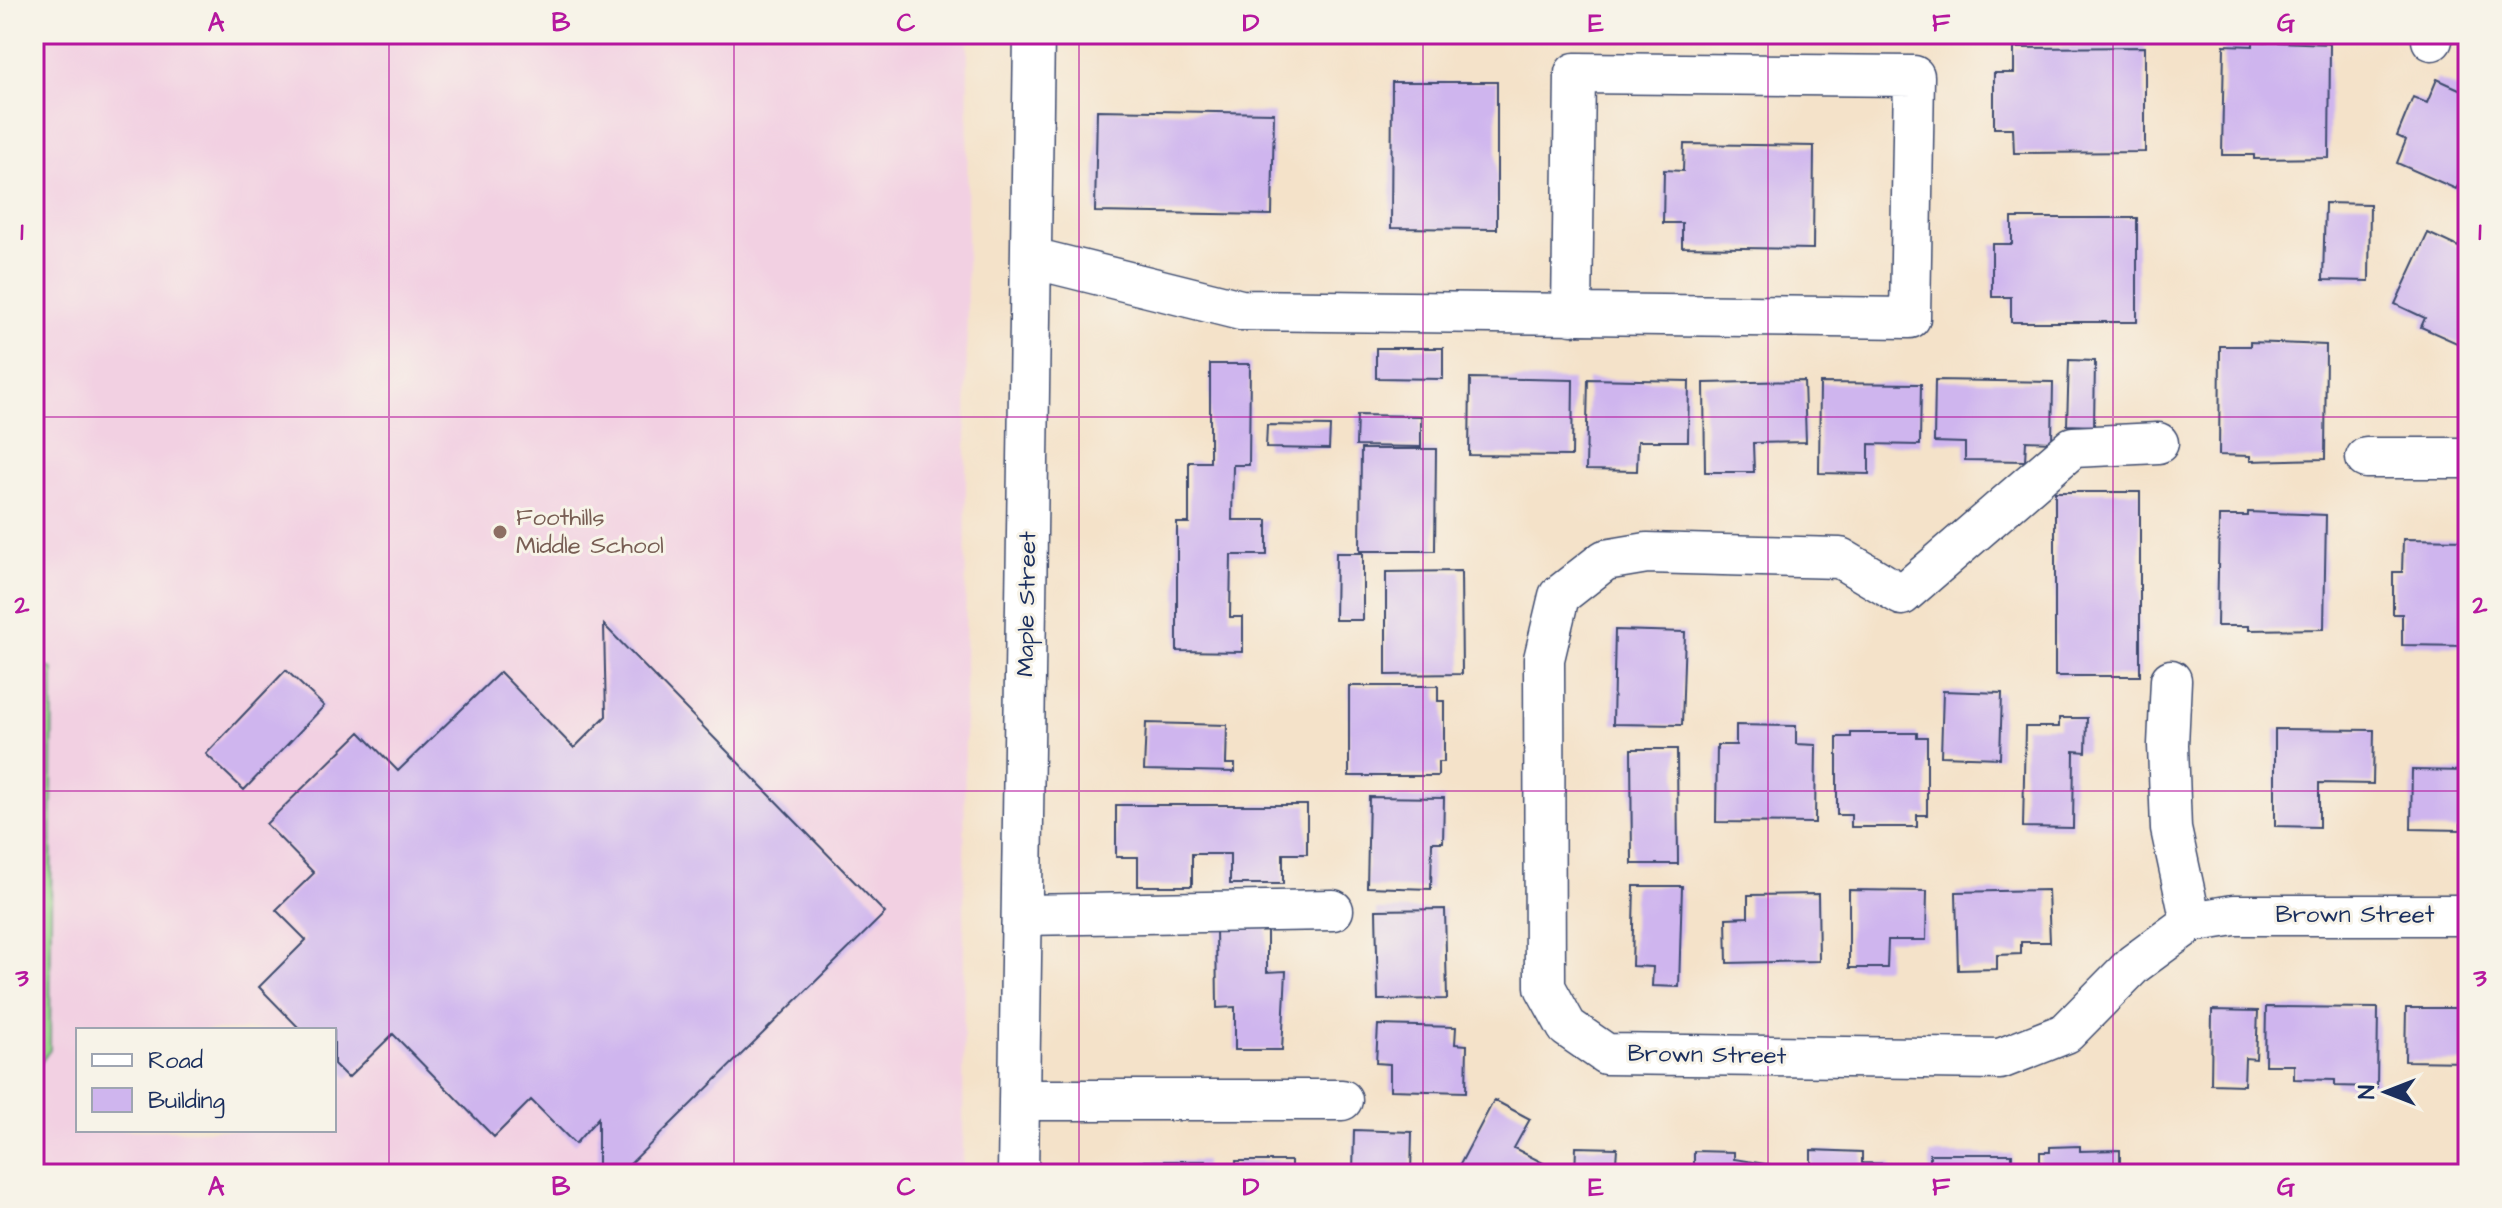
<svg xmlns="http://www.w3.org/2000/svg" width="2502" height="1208" viewBox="0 0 2502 1208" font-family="'Architects Daughter',sans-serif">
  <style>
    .built { fill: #f2d0e2; fill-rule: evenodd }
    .green { fill: #98d58a; stroke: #5a8274; stroke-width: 2 }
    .building { fill: #cfb5ee }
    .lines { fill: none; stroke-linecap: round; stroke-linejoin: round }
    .minor-casing { stroke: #3c4a6e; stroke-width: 43 }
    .minor { stroke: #fff; stroke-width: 40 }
    .grid { fill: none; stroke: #b5179e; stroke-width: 2; stroke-opacity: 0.55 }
    .education-dot { fill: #8d6e63; stroke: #f7f3e8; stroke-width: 3 }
    .labels { text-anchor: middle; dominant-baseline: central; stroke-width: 6; stroke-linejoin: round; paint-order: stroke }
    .education-label { font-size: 24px; fill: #785e54; stroke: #f7f3e8; text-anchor: start }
    .street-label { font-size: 24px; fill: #1b2f5e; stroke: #f7f3e8 }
    .neatline { fill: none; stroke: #b5179e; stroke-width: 3 }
    .grid-label { font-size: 26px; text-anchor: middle; font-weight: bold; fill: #b5179e }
  </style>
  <rect width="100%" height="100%" fill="#f7f3e8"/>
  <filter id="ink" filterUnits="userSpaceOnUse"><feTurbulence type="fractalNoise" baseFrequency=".0125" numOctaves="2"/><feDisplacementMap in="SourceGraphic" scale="16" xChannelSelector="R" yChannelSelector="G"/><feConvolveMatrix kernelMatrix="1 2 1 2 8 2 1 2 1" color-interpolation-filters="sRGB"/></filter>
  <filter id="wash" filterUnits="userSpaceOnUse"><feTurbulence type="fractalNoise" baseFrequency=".006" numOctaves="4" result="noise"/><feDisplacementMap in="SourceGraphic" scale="32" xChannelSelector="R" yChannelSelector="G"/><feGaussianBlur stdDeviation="1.8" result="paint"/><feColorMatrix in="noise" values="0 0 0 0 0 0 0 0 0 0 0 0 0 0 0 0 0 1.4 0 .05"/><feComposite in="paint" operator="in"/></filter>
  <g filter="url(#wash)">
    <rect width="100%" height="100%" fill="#f4e2c9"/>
    <path class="built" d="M 34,34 L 968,34 L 963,1174 L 34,1174 ZM 78,1030 L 334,1030 L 334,1130 L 78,1130 Z"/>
    <path class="green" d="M 34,663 L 53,669 L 50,1050 L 34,1072 Z"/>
    <g id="blocks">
      <path class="building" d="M 2253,41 L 2330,44 L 2329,158 L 2254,159 L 2254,155 L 2222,155 L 2224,45 L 2253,46 Z
        M 2145,47 L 2145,152 L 2014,153 L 2013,128 L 1994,128 L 1994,73 L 2014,73 L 2014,48 Z
        M 2437,79 L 2468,93 L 2468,168 L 2456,189 L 2397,163 L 2406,140 L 2397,136 L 2413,97 L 2427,103 Z
        M 1392,82 L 1497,82 L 1497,229 L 1391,228 Z
        M 1097,110 L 1274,113 L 1272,215 L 1095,212 Z
        M 1684,144 L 1814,146 L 1813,249 L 1682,247 L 1682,223 L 1663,223 L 1664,170 L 1683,171 Z
        M 2325,203 L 2370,204 L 2369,281 L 2323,280 Z
        M 2012,218 L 2137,218 L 2137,322 L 2011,322 L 2011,297 L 1992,297 L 1992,244 L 2012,244 Z
        M 2428,233 L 2458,247 L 2463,237 L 2468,239 L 2468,338 L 2463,336 L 2459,344 L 2421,327 L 2425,318 L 2395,304 Z
        M 2250,342 L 2326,345 L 2325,459 L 2250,461 L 2250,456 L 2219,455 L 2220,346 L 2250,346 Z
        M 1376,348 L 1443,348 L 1443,379 L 1376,378 Z
        M 2069,360 L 2095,361 L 2094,426 L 2067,425 Z
        M 1210,364 L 1250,364 L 1249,465 L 1233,465 L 1232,520 L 1267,520 L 1267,555 L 1231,555 L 1230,617 L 1243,617 L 1243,652 L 1177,651 L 1177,523 L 1189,523 L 1189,462 L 1210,462 Z
        M 1470,378 L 1573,380 L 1572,456 L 1469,455 Z
        M 1588,379 L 1689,381 L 1688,441 L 1638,441 L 1637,471 L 1586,470 Z
        M 1935,380 L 2053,382 L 2052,442 L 2026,441 L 2025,461 L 1965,460 L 1965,443 L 1934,442 Z
        M 1804,381 L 1806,442 L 1753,443 L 1754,472 L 1705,472 L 1704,383 Z
        M 1820,383 L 1921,384 L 1920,445 L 1869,444 L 1869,474 L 1819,473 Z
        M 1357,415 L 1421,416 L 1421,447 L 1356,446 Z
        M 1267,425 L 1330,426 L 1329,449 L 1266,448 Z
        M 1361,449 L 1436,449 L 1435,551 L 1360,551 Z
        M 2055,492 L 2140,492 L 2140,676 L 2055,676 Z
        M 2248,512 L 2326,515 L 2324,629 L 2249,630 L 2249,626 L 2217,626 L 2219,516 L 2248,516 Z
        M 2403,539 L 2468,540 L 2468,646 L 2402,645 L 2402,614 L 2393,614 L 2393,572 L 2402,572 Z
        M 1336,553 L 1363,553 L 1363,620 L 1335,620 Z
        M 1461,571 L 1462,674 L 1386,675 L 1386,572 Z
        M 604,625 L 885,913 L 620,1174 L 598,1174 L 598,1118 L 575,1144 L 531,1100 L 494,1137 L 393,1034 L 348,1078 L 334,1064 L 334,1030 L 301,1030 L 259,987 L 306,940 L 276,910 L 314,873 L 266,824 L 360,732 L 398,771 L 500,672 L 574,748 L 606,716 Z
        M 1615,630 L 1685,632 L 1682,725 L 1613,724 Z
        M 286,670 L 324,706 L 244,790 L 206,754 Z
        M 1349,686 L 1438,686 L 1438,701 L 1444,701 L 1444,762 L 1438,762 L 1438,776 L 1349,776 Z
        M 1943,691 L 2002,693 L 2000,758 L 1941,756 Z
        M 2059,718 L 2087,718 L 2086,752 L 2074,751 L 2073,828 L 2023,827 L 2025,727 L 2059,727 Z
        M 1146,723 L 1227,725 L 1226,764 L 1235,764 L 1235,772 L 1144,770 Z
        M 1736,725 L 1796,726 L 1796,744 L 1816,745 L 1815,823 L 1716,822 L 1717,745 L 1736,745 Z
        M 2275,729 L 2374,730 L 2373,784 L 2319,783 L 2319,827 L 2275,826 Z
        M 1851,733 L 1917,733 L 1917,737 L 1927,737 L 1927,815 L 1917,815 L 1917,827 L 1851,827 L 1851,815 L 1837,815 L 1837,737 L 1851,737 Z
        M 1631,749 L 1677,749 L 1678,864 L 1632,864 Z
        M 2412,770 L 2468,771 L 2468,824 L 2461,824 L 2461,830 L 2411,829 Z
        M 1369,797 L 1444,798 L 1443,842 L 1432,842 L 1431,889 L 1367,887 Z
        M 1116,805 L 1307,805 L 1307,854 L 1283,854 L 1283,884 L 1230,884 L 1230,854 L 1192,854 L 1192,886 L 1138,886 L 1138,857 L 1116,857 Z
        M 1634,886 L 1682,886 L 1679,987 L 1652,986 L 1653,967 L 1632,966 Z
        M 1849,890 L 1927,891 L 1926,940 L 1888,940 L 1887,968 L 1849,968 Z
        M 2048,890 L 2050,942 L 2021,942 L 2021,954 L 1997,955 L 1997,969 L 1958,970 L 1956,892 Z
        M 1818,894 L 1819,961 L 1727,963 L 1726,918 L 1748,917 L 1748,895 Z
        M 1445,909 L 1447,999 L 1378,1000 L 1376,910 Z
        M 1216,926 L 1267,926 L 1267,972 L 1286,971 L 1282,1050 L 1235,1050 L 1235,1007 L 1217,1008 Z
        M 2266,1007 L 2378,1008 L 2377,1087 L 2335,1086 L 2335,1080 L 2294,1079 L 2294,1065 L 2265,1065 Z
        M 2406,1008 L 2468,1008 L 2468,1062 L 2405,1061 Z
        M 2212,1010 L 2258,1011 L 2256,1059 L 2245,1058 L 2244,1085 L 2211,1084 Z
        M 1378,1025 L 1456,1027 L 1455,1044 L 1467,1045 L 1466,1092 L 1390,1090 L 1390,1064 L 1376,1063 Z
        M 1494,1100 L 1530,1119 L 1514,1148 L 1551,1167 L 1547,1174 L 1455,1174 Z
        M 1354,1130 L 1412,1132 L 1411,1174 L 1353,1174 Z
        M 2080,1146 L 2080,1151 L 2120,1150 L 2120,1174 L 2040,1174 L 2040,1152 L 2050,1152 L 2050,1147 Z
        M 1576,1147 L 1617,1148 L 1616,1163 L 1655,1164 L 1655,1174 L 1575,1174 Z
        M 1811,1150 L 1862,1152 L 1862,1163 L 1891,1164 L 1890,1174 L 1811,1174 Z
        M 1694,1151 L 1734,1152 L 1734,1159 L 1772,1165 L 1772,1174 L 1694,1174 Z
        M 1930,1154 L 2012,1154 L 2012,1174 L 1930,1174 Z
        M 1145,1161 L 1205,1161 L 1205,1174 L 1145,1174 Z
        M 1236,1161 L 1291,1161 L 1291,1174 L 1236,1174 Z"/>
    </g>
  </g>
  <g filter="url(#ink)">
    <use href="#blocks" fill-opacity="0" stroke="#3c4a6e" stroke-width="2"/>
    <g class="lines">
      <g class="minor-casing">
        <path id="minor" d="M 2432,34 L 2432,40
          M 1032,258 L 1241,310 L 1910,318 L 1914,76 L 1575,73 L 1572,315
          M 2158,443 L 2073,447 L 1902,595 L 1840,558 L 1647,553 L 1605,560 L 1559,596 L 1544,659 L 1545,987 L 1567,1027 L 1606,1054 L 2000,1059 L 2066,1033 L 2134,964 L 2191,922 L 2234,915 L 2468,915
          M 2366,458 L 2468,458
          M 2171,680 L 2168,745 L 2171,829 L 2191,922
          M 1022,915 L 1333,910
          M 1019,1100 L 1342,1100
          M 1018,1174 L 1034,34"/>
      </g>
      <use href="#minor" class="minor"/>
    </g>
  </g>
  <path class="grid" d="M 389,34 L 389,1174M 734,34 L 734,1174M 1079,34 L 1079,1174M 1423,34 L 1423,1174M 1768,34 L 1768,1174M 2113,34 L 2113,1174M 34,417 L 2468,417M 34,791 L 2468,791"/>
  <circle class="education-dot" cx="500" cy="532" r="8"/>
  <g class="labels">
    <g class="education-label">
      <text x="516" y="518">Foothills<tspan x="516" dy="28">Middle School</tspan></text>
    </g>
    <g class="street-label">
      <text transform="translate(1027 604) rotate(-89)">Maple Street</text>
      <text x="2355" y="915">Brown Street</text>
      <text transform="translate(1707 1055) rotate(1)">Brown Street</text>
    </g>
  </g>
  <rect width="2502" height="1208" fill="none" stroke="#f7f3e8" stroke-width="88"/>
  <rect x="76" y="1028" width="260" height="104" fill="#f7f3e8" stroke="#9fa5b1" stroke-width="2"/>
  <rect x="92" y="1054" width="40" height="12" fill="#ffffff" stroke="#9fa5b1" stroke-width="2"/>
  <text x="148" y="1068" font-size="24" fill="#1b2f5e">Road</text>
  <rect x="92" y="1088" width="40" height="24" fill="#cfb5ee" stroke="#9fa5b1" stroke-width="2"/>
  <text x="148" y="1108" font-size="24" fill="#1b2f5e">Building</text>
  <g transform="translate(2386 1092) rotate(270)" stroke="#f7f3e8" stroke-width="6" paint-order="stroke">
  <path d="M0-6L14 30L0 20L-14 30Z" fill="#1b2f5e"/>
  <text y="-12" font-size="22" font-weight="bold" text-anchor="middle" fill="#1b2f5e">N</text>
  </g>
  <rect x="44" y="44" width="2414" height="1120" class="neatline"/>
  <g class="grid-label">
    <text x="216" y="31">A</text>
    <text x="561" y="31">B</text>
    <text x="906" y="31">C</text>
    <text x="1251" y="31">D</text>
    <text x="1596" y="31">E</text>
    <text x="1941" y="31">F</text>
    <text x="2286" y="31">G</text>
    <text x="22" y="240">1</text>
    <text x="2480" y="240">1</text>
    <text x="22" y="613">2</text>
    <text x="2480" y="613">2</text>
    <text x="22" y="986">3</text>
    <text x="2480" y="986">3</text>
    <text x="216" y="1195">A</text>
    <text x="561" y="1195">B</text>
    <text x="906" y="1195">C</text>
    <text x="1251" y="1195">D</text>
    <text x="1596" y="1195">E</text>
    <text x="1941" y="1195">F</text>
    <text x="2286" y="1195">G</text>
  </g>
</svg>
